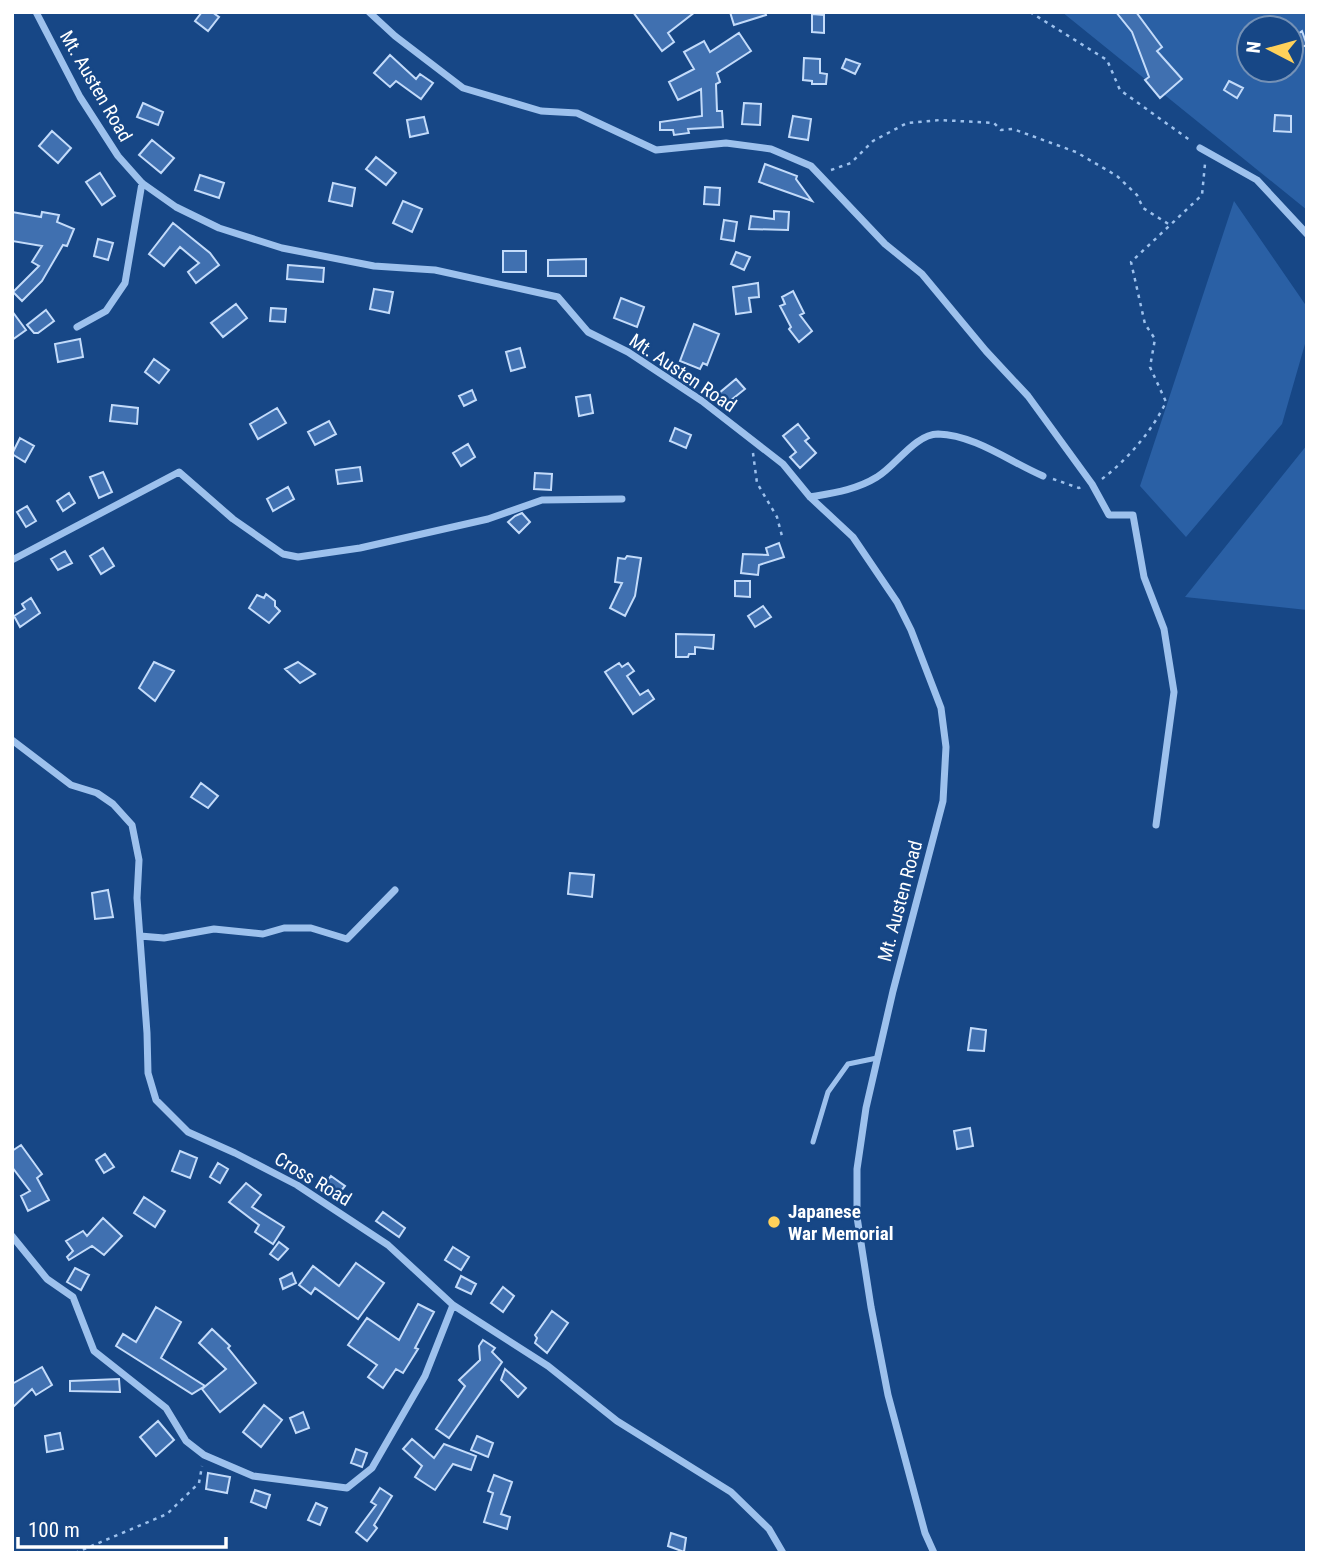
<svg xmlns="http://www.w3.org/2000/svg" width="1319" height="1565" viewBox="0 0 1319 1565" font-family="'Roboto Condensed',sans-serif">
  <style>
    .green { fill: #2a60a5; fill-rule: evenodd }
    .building { fill: #4070b0; stroke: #c3dbfa; stroke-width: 2 }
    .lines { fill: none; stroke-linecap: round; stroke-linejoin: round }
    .path { stroke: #9dc1ed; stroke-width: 2.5; stroke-dasharray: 3.5 5; stroke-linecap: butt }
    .lane { stroke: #9dc1ed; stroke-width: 5 }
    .street { stroke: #9dc1ed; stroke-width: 7 }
    .poi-dot { fill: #ffd15a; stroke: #174786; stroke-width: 2.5 }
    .labels { text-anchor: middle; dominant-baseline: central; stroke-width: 5; stroke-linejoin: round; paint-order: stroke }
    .street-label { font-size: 19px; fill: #fff; stroke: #174786 }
    .poi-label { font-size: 19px; font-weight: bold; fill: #fff; stroke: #174786; text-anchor: start }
  </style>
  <rect width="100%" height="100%" fill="#174786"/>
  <path class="green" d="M 1062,12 L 1307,12 L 1307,210 ZM 1249,28 L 1291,28 L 1291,70 L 1249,70 Z
    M 1234,201 L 1307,307 L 1307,337 L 1282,424 L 1186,537 L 1140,486 Z
    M 1307,445 L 1307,610 L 1185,597 Z"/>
  <path class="building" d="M 202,12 L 212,12 L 219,17 L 208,31 L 195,21 Z
    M 633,12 L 695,12 L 668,33 L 674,42 L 662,51 Z
    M 730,12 L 765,12 L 766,15 L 734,25 Z
    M 1116,12 L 1136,12 L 1162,47 L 1157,51 L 1182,79 L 1160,98 L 1145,80 L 1149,77 L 1132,32 Z
    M 812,14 L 824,15 L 824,33 L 812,32 Z
    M 1302,31 L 1307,45 L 1295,50 L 1291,39 Z
    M 739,33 L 751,51 L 717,73 L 720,82 L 716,84 L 717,111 L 722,111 L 723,127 L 688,129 L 689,133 L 674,135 L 673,130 L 660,130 L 660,122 L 702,116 L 701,89 L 678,100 L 669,82 L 694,69 L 684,52 L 704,41 L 710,52 Z
    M 390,55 L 416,79 L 420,74 L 433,83 L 421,99 L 396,81 L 390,87 L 374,73 Z
    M 804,58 L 820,59 L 820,73 L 827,74 L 826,84 L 812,84 L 812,81 L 803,80 Z
    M 846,59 L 860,64 L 855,74 L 842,68 Z
    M 1229,81 L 1243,88 L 1237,98 L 1224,90 Z
    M 143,103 L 163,112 L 158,125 L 137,117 Z
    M 744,103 L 761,104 L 760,125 L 742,124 Z
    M 1275,115 L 1291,116 L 1291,132 L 1274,131 Z
    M 793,116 L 811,119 L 808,140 L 789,137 Z
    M 424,117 L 428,133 L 410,137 L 407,120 Z
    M 52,131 L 71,148 L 58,163 L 39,146 Z
    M 152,140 L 174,158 L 161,173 L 139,155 Z
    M 376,157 L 396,173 L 386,185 L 366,169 Z
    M 765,164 L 797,176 L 796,179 L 812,201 L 759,182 Z
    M 100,173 L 115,196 L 102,205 L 86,182 Z
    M 200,175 L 224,183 L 219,198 L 195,190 Z
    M 333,183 L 355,188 L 352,206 L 329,201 Z
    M 705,187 L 720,188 L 719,205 L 704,204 Z
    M 403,201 L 422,209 L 412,232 L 393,223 Z
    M 774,211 L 789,212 L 788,230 L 749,229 L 751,216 L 774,219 Z
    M 12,212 L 41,217 L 42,212 L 59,215 L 57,222 L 74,229 L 67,246 L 63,245 L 42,281 L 22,301 L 13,292 L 39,266 L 32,262 L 42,246 L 12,241 Z
    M 724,220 L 737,222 L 734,241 L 721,239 Z
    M 173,223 L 210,253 L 219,265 L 196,283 L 188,272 L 199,263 L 180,247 L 164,266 L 149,254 Z
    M 98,239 L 113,243 L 108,260 L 94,256 Z
    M 503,251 L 526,251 L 526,272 L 503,272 Z
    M 736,252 L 750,257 L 744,270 L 731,264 Z
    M 586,259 L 586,276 L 548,276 L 548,260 Z
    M 288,265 L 324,268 L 323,282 L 287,279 Z
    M 758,283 L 759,297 L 749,298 L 751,312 L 736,314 L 733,287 Z
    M 374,289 L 393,292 L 389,313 L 370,309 Z
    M 793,291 L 804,313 L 800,315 L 812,331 L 799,342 L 789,329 L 791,327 L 780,306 L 785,304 L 782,297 Z
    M 621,298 L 644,307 L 637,327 L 614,318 Z
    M 236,304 L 247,318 L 223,337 L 211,323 Z
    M 271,308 L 286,309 L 285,322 L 270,321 Z
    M 46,310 L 54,321 L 38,333 L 34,333 L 27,325 Z
    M 12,311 L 26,330 L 12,340 Z
    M 694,324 L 719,334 L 707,365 L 703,363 L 700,369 L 680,361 Z
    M 80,339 L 83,357 L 58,362 L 55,344 Z
    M 520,348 L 525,367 L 511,371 L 506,352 Z
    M 154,359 L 169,370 L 159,383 L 145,372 Z
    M 736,379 L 745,389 L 726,404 L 718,394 Z
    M 472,390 L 476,400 L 464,406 L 459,396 Z
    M 590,395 L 593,413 L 579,416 L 576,397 Z
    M 112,405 L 138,408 L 137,424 L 110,421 Z
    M 277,408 L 286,423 L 258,439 L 250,424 Z
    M 329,421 L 336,434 L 315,445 L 308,432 Z
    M 798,424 L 809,438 L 805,441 L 816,453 L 800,468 L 790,457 L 796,452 L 783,436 Z
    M 675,428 L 691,435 L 686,448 L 670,441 Z
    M 20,438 L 34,446 L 25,462 L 12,454 Z
    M 468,444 L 475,457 L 461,466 L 453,453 Z
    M 360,467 L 362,481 L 338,484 L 336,470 Z
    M 103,472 L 112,492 L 99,498 L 90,477 Z
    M 535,473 L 552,474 L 551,490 L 534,489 Z
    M 288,487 L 294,499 L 273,511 L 267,499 Z
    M 69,493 L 75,503 L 63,511 L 57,501 Z
    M 27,506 L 36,521 L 26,527 L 17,512 Z
    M 522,513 L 530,522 L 519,533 L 508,522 L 515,516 Z
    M 779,543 L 784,557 L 759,565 L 758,575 L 741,573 L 743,554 L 768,555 L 766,548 Z
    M 103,548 L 114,566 L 101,574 L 90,556 Z
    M 65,551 L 72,563 L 58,570 L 51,559 Z
    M 627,556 L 641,558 L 635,596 L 625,616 L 610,608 L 622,583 L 615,582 L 618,558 L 625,559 Z
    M 735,581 L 750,581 L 750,597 L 735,596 Z
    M 266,594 L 275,601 L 275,606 L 280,611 L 269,623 L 249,608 L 257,595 L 264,598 Z
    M 31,598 L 40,613 L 20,627 L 14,616 L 25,609 L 22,604 Z
    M 763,606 L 771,617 L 755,627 L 748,616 Z
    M 676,634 L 714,635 L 713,649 L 695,647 L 695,654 L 689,654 L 688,657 L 676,657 Z
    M 154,662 L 174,671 L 155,701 L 139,688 Z
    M 298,662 L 315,674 L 300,683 L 285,669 Z
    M 619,663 L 622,667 L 628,663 L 634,671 L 627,676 L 640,695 L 648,690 L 654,699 L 633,714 L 605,672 Z
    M 201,783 L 218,796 L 208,808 L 191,797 Z
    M 570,873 L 594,875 L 592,897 L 568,894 Z
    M 108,890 L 113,917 L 95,919 L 92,893 Z
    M 971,1028 L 986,1030 L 984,1051 L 968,1050 Z
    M 970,1128 L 973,1146 L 957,1149 L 954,1131 Z
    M 21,1145 L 42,1174 L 37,1178 L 49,1200 L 28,1211 L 21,1196 L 30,1191 L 12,1167 L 12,1151 Z
    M 180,1151 L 197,1158 L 190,1178 L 172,1171 Z
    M 105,1154 L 114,1167 L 104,1173 L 96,1160 Z
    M 218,1163 L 228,1169 L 220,1183 L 210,1177 Z
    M 331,1176 L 345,1186 L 336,1197 L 323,1187 Z
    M 246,1183 L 261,1195 L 252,1207 L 284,1227 L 273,1244 L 255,1232 L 259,1225 L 229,1202 Z
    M 144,1197 L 165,1211 L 155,1227 L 134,1213 Z
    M 383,1212 L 405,1228 L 399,1237 L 376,1221 Z
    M 103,1218 L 122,1236 L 104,1255 L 92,1246 L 69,1260 L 67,1257 L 73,1251 L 66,1241 L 83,1231 L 87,1236 Z
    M 279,1242 L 288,1249 L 278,1260 L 270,1254 Z
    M 453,1247 L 469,1257 L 461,1270 L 445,1260 Z
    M 356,1263 L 384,1283 L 358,1319 L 315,1288 L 311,1294 L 299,1285 L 313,1266 L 339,1286 Z
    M 75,1268 L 89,1275 L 81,1290 L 67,1282 Z
    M 292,1273 L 296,1283 L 283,1289 L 280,1279 Z
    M 461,1276 L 476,1284 L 471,1294 L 456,1287 Z
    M 503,1287 L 514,1296 L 503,1312 L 491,1303 Z
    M 418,1304 L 434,1312 L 415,1348 L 418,1349 L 403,1373 L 396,1369 L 383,1388 L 368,1377 L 377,1365 L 348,1345 L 367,1318 L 399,1340 Z
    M 156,1307 L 181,1322 L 161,1358 L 205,1386 L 192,1394 L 116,1346 L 123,1334 L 136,1342 Z
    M 552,1311 L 568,1323 L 547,1353 L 535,1343 L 537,1338 L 535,1335 Z
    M 212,1329 L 230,1346 L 228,1348 L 256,1383 L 220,1412 L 202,1389 L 226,1369 L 199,1343 Z
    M 483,1340 L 495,1348 L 492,1352 L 502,1362 L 449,1438 L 436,1429 L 465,1386 L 459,1380 L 480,1360 L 479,1346 Z
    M 42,1367 L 52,1385 L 36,1395 L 32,1389 L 12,1408 L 12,1384 Z
    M 505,1369 L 526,1388 L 518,1397 L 501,1380 Z
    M 119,1379 L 120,1392 L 70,1391 L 70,1381 Z
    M 264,1405 L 282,1420 L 261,1447 L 243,1432 Z
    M 303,1412 L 309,1428 L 296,1433 L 290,1418 Z
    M 158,1421 L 174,1440 L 156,1456 L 140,1437 Z
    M 60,1433 L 63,1449 L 47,1452 L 45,1436 Z
    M 477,1436 L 493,1443 L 488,1457 L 471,1450 Z
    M 412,1439 L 434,1458 L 444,1444 L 476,1456 L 471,1470 L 453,1464 L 435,1490 L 415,1477 L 422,1466 L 403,1449 Z
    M 356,1449 L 367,1453 L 362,1467 L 351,1463 Z
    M 208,1473 L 230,1477 L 227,1493 L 206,1489 Z
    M 494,1475 L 512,1482 L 501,1514 L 510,1517 L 507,1529 L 484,1522 L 493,1493 L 488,1491 Z
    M 380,1488 L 392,1496 L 374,1525 L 377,1528 L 367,1541 L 356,1532 L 376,1505 L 371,1502 Z
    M 255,1490 L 270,1495 L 266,1508 L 251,1502 Z
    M 316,1503 L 327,1508 L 320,1525 L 308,1520 Z
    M 671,1533 L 686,1538 L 684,1552 L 668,1546 Z"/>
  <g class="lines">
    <path class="path" d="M 1030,12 L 1107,60 L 1120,90 L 1191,141
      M 831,170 L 851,163 L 873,141 L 907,123 L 940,120 L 994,123 L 1001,130 L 1013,129 L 1076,152 L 1117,176 L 1137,195 L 1143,208 L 1170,225
      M 753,453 L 757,483 L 777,517 L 783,540
      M 1053,479 L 1079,488 L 1083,486
      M 1102,479 C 1128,459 1152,431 1166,402 L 1150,367 L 1155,339 L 1145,324 L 1131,262 L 1202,195 L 1205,164
      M 75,1553 L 167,1514 L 199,1483 L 202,1466"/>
    <path class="lane" d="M 813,1142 L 828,1092 L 848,1064 L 877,1058"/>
    <path class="street" d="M 36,12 L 80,97 L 118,156 L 142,183 L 176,207 L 219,228 L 282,248 L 374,266 L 435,270 L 558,297 L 588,332 L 628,352 L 702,401 L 783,464 L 810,497 L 853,537 L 897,602 L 911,630 L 941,708 L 946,747 L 943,801 L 893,991 L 866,1108 L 857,1169 L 857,1217 L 871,1307 L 888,1395 L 925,1533 L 934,1553
      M 369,12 L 395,36 L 463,88 L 541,111 L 577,113 L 656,150 L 726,143 L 771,149 L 811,166 L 885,244 L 922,274 L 986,351 L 1028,396 L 1092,484 L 1109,515 L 1133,515 L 1144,577 L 1164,629 L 1174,692 L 1156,825
      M 1200,148 L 1257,180 L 1307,234
      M 77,327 L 106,311 L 125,283 L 142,183
      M 810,497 C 833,493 856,490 877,477 C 895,467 915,434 938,434 C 975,435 1010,462 1043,476
      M 12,560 L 179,472 L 233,519 L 283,554 L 298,557 L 360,548 L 488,519 L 542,500 L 622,499
      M 12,740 L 71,785 L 97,793 L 113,804 L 132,825 L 139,860 L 137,898 L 147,1033 L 148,1073 L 156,1100 L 188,1132 L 235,1153 L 297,1185 L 388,1245 L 453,1305 L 548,1366 L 617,1421 L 731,1492 L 769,1529 L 783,1553
      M 140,936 L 164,938 L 214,929 L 263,934 L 284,928 L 311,928 L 347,939 L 395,890
      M 12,1236 L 47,1279 L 73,1297 L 94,1351 L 166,1408 L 186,1441 L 204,1455 L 253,1476 L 347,1488 L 372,1468 L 425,1376 L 453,1305"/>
  </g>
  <circle class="poi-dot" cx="774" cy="1222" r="7"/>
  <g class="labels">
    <g class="street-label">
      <text transform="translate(96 86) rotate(60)">Mt. Austen Road</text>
      <text transform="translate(683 373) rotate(34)">Mt. Austen Road</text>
      <text transform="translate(900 901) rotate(-75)">Mt. Austen Road</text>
      <text transform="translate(313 1179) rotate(31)">Cross Road</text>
    </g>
    <g class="poi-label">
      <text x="788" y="1211">Japanese<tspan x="788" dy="22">War Memorial</tspan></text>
    </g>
  </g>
  <rect width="1319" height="1565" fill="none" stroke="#ffffff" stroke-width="28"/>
  <g transform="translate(1270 49) rotate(276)"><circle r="33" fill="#174786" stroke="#7491b6" stroke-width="2"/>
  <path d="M0-5L12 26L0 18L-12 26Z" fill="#ffd15a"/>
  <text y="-10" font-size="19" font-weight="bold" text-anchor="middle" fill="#ffffff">N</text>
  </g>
  <path d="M18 1537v10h208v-10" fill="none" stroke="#ffffff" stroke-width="3.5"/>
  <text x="28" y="1537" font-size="21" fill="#ffffff" stroke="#174786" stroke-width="5" paint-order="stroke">100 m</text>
</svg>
